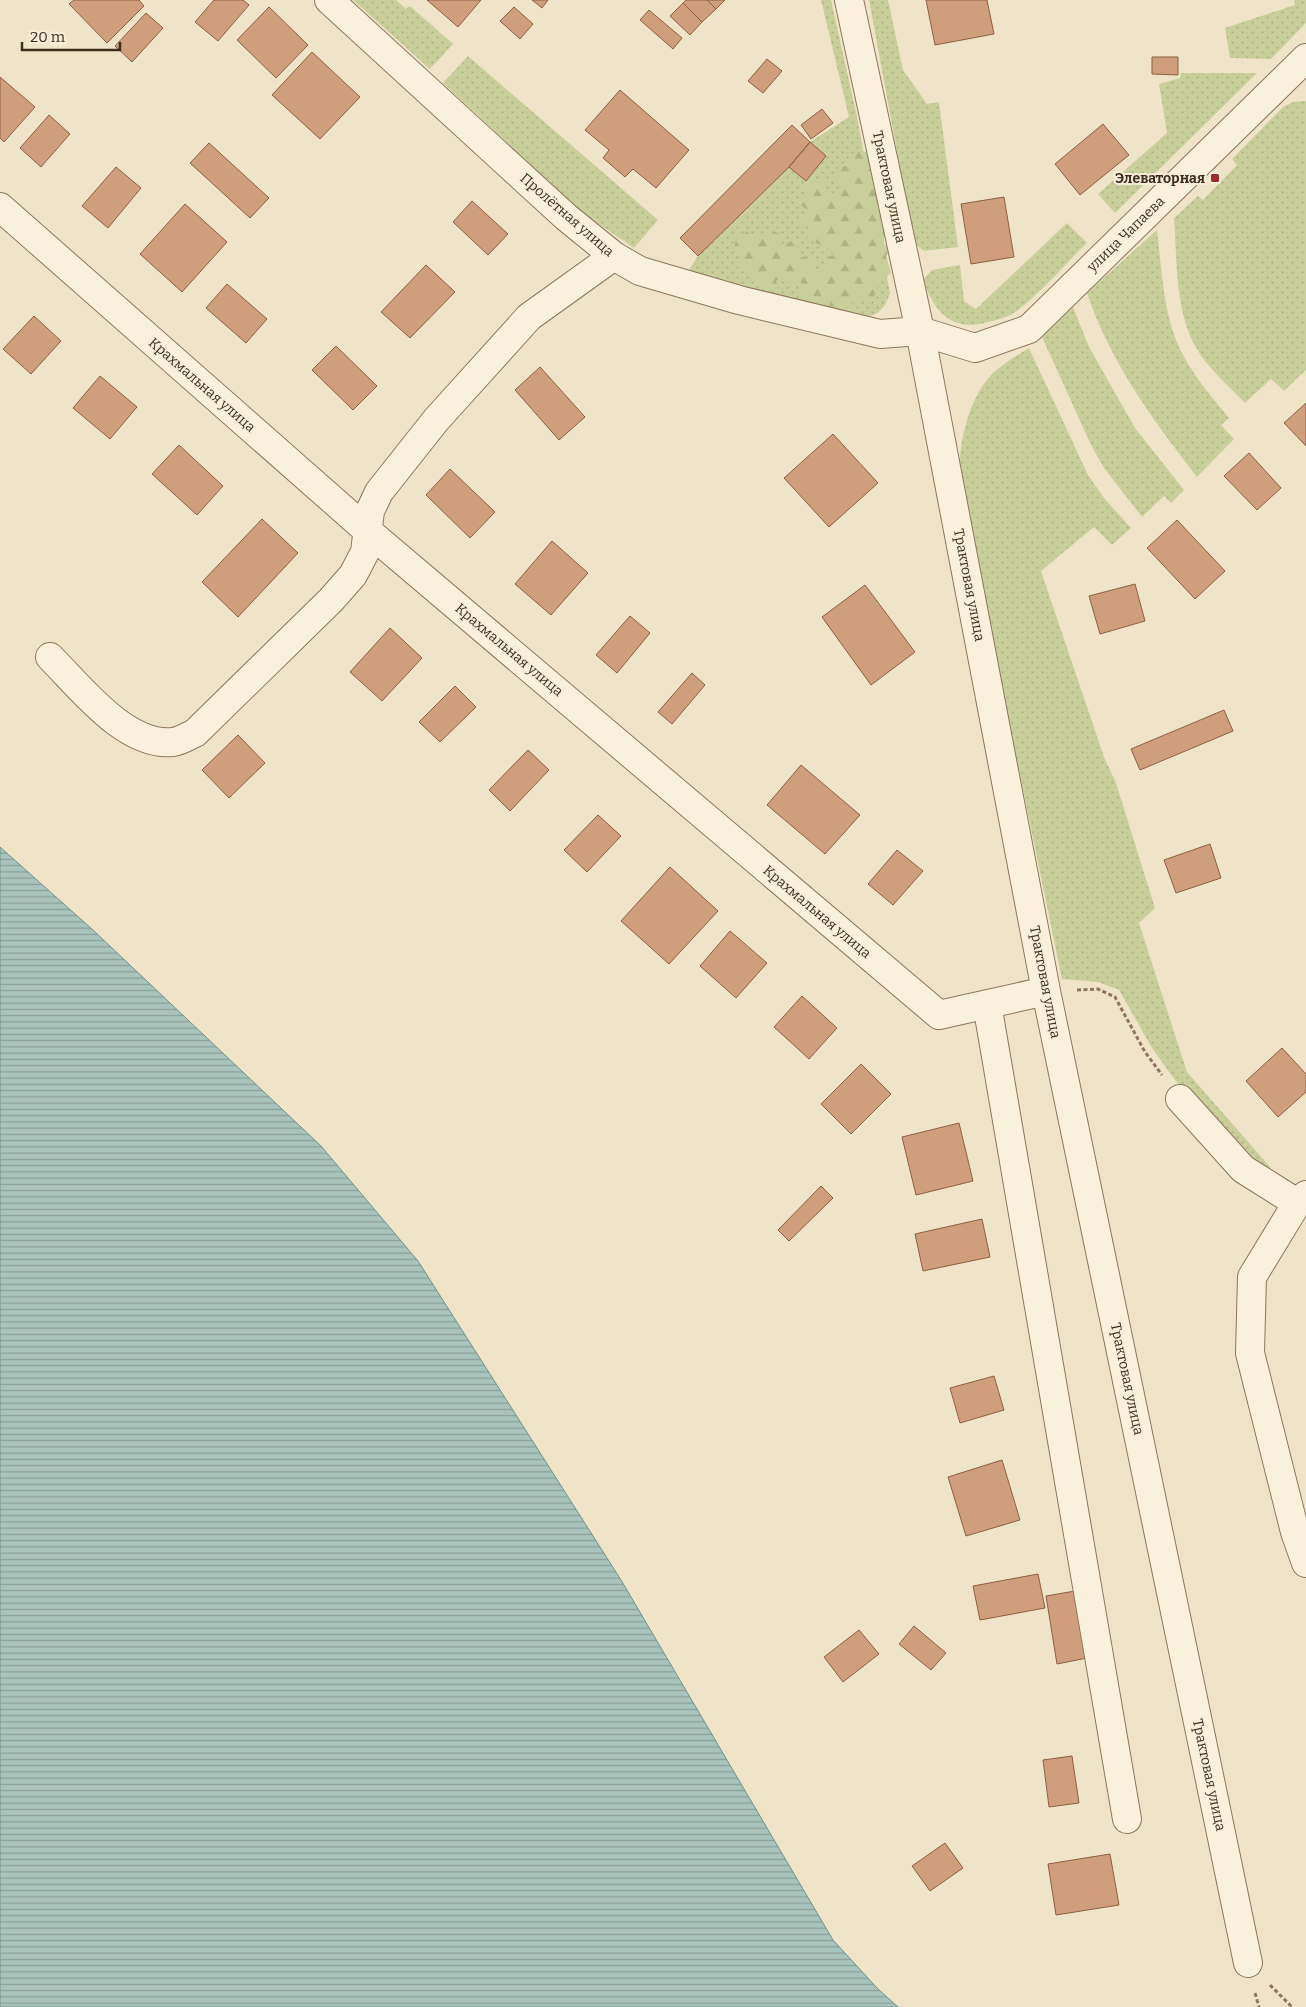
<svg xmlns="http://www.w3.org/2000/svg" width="1306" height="2007" viewBox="0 0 1306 2007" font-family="Bitter,serif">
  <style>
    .grass { fill: url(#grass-dots) }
    .forest { fill: url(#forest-firs) }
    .water { fill: url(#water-rules); stroke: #6f938a }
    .building { fill: #cf9f7d; stroke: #8d5f41 }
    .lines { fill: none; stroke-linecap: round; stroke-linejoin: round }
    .minor-casing { stroke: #8d765c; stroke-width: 30 }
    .path { stroke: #8d765c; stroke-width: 3; stroke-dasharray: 4 2.5; stroke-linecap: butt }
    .minor { stroke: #faf1dc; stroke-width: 28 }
    .poi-dot { fill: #9e2a2b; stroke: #f7eed8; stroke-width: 2 }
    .labels { text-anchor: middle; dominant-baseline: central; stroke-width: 4; stroke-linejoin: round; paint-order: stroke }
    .poi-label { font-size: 14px; font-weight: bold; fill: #3d2e20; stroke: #f7eed8; text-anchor: end }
    .street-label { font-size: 14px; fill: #3d2e20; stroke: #f7eed8 }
  </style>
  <defs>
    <pattern id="grass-dots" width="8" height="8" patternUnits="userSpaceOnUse" patternTransform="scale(1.25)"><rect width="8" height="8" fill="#c9cf9b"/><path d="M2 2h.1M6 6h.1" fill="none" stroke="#aeb285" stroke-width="1.8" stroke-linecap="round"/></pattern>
    <pattern id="forest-firs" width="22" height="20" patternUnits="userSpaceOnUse" patternTransform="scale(1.25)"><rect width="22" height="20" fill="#c9cf9b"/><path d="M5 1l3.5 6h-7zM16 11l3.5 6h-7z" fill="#aeb285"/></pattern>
    <pattern id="water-rules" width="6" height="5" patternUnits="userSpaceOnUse" patternTransform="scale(1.25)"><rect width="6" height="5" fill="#a9c4bc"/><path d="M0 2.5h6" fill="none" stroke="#8ba098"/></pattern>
  </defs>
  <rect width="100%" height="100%" fill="#f0e4c8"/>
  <path class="grass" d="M 353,0 L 396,0 L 406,9 L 410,6 L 453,44 L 430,69 Z
    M 821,0 L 831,0 L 856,112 L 890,293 C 885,308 879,315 864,318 L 688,271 L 698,256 L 789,167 L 806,180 L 826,156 L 810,142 L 849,117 Z
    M 869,0 L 888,0 L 903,70 L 927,104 L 939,102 L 958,247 L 924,251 L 914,243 Z
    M 1294,0 L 1306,0 L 1306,23 L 1271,59 L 1230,58 L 1225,28 L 1295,5 Z
    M 468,56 L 658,220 L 634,248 L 583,213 L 443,83 Z
    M 1181,73 L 1257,73 L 1115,213 L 1098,194 L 1167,133 L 1159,84 L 1180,78 Z
    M 1306,101 L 1306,370 L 1284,391 L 1271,379 L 1245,403 C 1228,385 1205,366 1194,344 C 1175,307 1177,259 1174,218 L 1198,196 L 1203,200 L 1237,165 L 1232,159 L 1283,107 L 1293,102 Z
    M 1067,223 L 1087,243 C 1064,265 1042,292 1017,311 C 1009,317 997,320 988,322 C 951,333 935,312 923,280 L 932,270 L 960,265 L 964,301 L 976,309 Z
    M 1157,230 C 1162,270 1163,316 1182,353 C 1194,377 1212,397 1229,418 L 1221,425 L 1234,439 L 1197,477 C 1153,420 1110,362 1087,293 Z
    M 1073,307 L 1089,347 L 1135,428 L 1184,490 L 1171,503 L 1164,496 L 1142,517 L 1104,468 L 1091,445 L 1042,337 Z
    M 1029,348 L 1088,475 L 1104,498 L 1131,528 L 1112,545 L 1094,527 L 1041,571 L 1104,757 L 1116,783 L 1155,908 L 1139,923 L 1187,1072 L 1271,1168 L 1250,1163 L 1175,1080 L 1152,1048 L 1119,990 L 1098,982 L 1062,979 L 959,478 C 959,444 967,402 991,375 C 1002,364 1016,356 1029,348 Z"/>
  <path class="forest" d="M 858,150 L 871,153 L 870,164 L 875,169 L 873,180 C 887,195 884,225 884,244 L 891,249 L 886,256 L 891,273 L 880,282 L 872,301 L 860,300 L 846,305 L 853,313 L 831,306 L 823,315 L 813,311 L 806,298 L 798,294 L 806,287 L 799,281 L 790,287 L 785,280 L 776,280 L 778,290 L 767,293 L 755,285 L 755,279 L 739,261 L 741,251 L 734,247 L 737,236 L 746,232 L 758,236 L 769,229 L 782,235 L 782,246 L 793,240 L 798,248 L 799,258 L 811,255 L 816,261 L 812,272 L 820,274 L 827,257 L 834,255 L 829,249 L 807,239 L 810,228 L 800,222 L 808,211 L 800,204 L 806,195 L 804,187 L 819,178 L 824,182 L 826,191 L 836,195 L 841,186 L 834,176 L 839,166 L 851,166 L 851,157 Z"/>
  <path class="water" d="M 0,847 L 93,930 L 321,1146 L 418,1261 L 621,1580 L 833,1940 L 878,1989 L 898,2007 L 0,2007 Z"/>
  <path class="building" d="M 74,0 L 139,0 L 144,6 L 107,43 L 69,4 Z
    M 214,0 L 243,0 L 249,5 L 218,41 L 195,22 Z
    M 427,0 L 481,0 L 458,27 Z
    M 532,0 L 548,0 L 542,8 Z
    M 686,0 L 707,0 L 716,9 L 702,22 L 683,3 Z
    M 707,0 L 725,0 L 716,9 Z
    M 926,0 L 987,0 L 994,34 L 935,45 Z
    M 683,3 L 702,22 L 690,35 L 670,16 Z
    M 269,7 L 308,45 L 276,78 L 237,40 Z
    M 514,7 L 533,24 L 520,39 L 500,21 Z
    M 649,10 L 682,38 L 673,49 L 640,20 Z
    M 146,13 L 163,28 L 132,62 L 115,46 Z
    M 312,52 L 360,97 L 320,139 L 272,95 Z
    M 1152,57 L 1178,57 L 1178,75 L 1152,74 Z
    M 767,59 L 782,71 L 763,93 L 748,81 Z
    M 0,77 L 35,107 L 4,142 L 0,138 Z
    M 620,90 L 689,150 L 656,188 L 633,169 L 625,177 L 603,158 L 609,150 L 585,130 Z
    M 822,109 L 833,123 L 811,139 L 801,125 Z
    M 49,115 L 70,134 L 41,167 L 20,148 Z
    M 1103,124 L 1129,155 L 1080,195 L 1055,164 Z
    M 792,125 L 810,142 L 789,167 L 698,256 L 680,238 Z
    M 810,142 L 826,156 L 806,181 L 789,167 Z
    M 209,143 L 269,198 L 250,218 L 190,163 Z
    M 116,167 L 141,188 L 108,228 L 82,206 Z
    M 1004,197 L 1014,257 L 971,264 L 961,204 Z
    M 472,201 L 508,234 L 488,255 L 453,222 Z
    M 185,204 L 227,242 L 182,292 L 140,254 Z
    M 426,265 L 455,292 L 410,338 L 381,312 Z
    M 227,284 L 267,319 L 246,343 L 206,308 Z
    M 34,316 L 61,341 L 31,374 L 3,349 Z
    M 336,346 L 377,386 L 353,410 L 312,370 Z
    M 540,367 L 585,417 L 559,440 L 515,390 Z
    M 100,376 L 137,407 L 110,439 L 73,408 Z
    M 1306,403 L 1306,446 L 1284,423 Z
    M 833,434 L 878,483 L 829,527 L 784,478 Z
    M 179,445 L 223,486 L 197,515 L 152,474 Z
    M 1249,453 L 1281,488 L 1257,510 L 1224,476 Z
    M 450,469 L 495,512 L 470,538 L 426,495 Z
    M 262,519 L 298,553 L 238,617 L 202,582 Z
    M 1177,520 L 1225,571 L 1195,599 L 1147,548 Z
    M 552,541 L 588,573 L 551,615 L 515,584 Z
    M 1135,584 L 1145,621 L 1100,634 L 1089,596 Z
    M 865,585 L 915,652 L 871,685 L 822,617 Z
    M 630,616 L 650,633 L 617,673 L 596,655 Z
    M 390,628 L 422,658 L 382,701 L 350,672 Z
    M 692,673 L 705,685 L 672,724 L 658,712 Z
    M 455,686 L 476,707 L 440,742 L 419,722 Z
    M 1224,710 L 1233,731 L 1140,770 L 1131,749 Z
    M 238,735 L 265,763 L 229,798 L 202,770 Z
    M 528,750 L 549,770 L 510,811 L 489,790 Z
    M 801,765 L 860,815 L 825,854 L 767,805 Z
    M 598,815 L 621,836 L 587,872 L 564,850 Z
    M 1210,844 L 1221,878 L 1176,893 L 1164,860 Z
    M 897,850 L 923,871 L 893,905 L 868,884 Z
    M 670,867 L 718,911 L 669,964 L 621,921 Z
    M 730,931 L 767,963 L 736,998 L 700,966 Z
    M 802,996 L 837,1028 L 809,1059 L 774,1027 Z
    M 1282,1048 L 1306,1074 L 1306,1092 L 1278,1117 L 1246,1081 Z
    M 861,1064 L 891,1094 L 851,1134 L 821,1104 Z
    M 959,1123 L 973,1181 L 916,1195 L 902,1137 Z
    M 821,1186 L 833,1198 L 789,1241 L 778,1230 Z
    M 982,1219 L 990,1257 L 923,1271 L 915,1234 Z
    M 994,1376 L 1004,1410 L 960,1423 L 950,1388 Z
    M 1002,1460 L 1020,1520 L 966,1536 L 948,1477 Z
    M 1038,1574 L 1045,1608 L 980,1620 L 973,1586 Z
    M 1075,1591 L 1087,1658 L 1057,1664 L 1046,1596 Z
    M 914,1626 L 946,1653 L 931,1670 L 899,1644 Z
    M 859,1630 L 879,1654 L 843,1682 L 824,1657 Z
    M 1072,1756 L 1079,1803 L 1049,1807 L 1043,1760 Z
    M 945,1843 L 963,1868 L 930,1891 L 912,1866 Z
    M 1110,1854 L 1119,1905 L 1056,1915 L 1048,1864 Z"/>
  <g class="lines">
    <g class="minor-casing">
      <path id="minor" d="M 329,0 L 566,217 L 614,256 L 640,271 L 739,300 L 880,334 L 920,331 L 975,348 L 1029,329 L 1306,58
        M 849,0 L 920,331 L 1046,991 L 1248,1963
        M 0,207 L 369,532 L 939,1015 L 1046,991
        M 50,657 C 81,688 126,747 173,742 C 181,741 188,736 195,733 L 331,600 L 353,575 L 365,552 L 370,511 L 379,492 L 436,420 L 529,317 L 614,256
        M 987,1004 L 1127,1819
        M 1180,1099 L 1243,1169 L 1297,1203
        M 1306,1195 L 1297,1203 L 1252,1277 L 1250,1353 L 1295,1532 L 1306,1563"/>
    </g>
    <path class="path" d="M 1077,990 L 1098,989 L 1115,997 L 1145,1052 L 1162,1075
      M 1270,1985 L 1292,2007
      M 1255,1993 L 1259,2007"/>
    <use href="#minor" class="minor"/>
  </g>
  <rect class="poi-dot" x="1210" y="173" width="10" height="10" rx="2.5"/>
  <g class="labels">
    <g class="poi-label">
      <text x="1205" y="178">Элеваторная</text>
    </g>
    <g class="street-label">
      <text transform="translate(889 187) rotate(78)">Трактовая улица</text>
      <text transform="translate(567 215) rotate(41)">Пролётная улица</text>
      <text transform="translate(1126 234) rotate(-44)">улица Чапаева</text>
      <text transform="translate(202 385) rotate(41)">Крахмальная улица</text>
      <text transform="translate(969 585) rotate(79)">Трактовая улица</text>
      <text transform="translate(509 650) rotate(40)">Крахмальная улица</text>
      <text transform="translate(817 912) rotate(40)">Крахмальная улица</text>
      <text transform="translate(1045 982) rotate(79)">Трактовая улица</text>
      <text transform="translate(1127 1379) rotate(78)">Трактовая улица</text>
      <text transform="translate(1209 1775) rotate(78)">Трактовая улица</text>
    </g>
  </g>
  <path d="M22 42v8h98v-8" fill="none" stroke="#3d2e20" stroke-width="2.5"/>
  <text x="30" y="42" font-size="15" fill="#3d2e20" stroke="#f7eed8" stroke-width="4" paint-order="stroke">20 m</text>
</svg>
